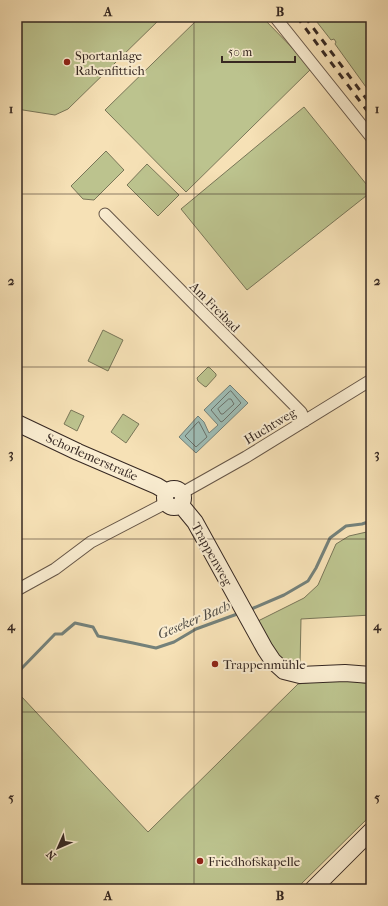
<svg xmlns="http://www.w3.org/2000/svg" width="388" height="906" viewBox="0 0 388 906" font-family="'IM FELL French Canon',serif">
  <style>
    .green { fill: #bcc38e; stroke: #797658 }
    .water { fill: #9ebcb4; stroke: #74817a }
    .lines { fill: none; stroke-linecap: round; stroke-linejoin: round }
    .shore { stroke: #6a726b; stroke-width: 1 }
    .stream { stroke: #74817a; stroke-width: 3 }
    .street-casing { stroke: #665647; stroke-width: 13 }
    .secondary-casing { stroke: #362822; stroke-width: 18 }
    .street { stroke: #f9ecd0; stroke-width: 11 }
    .secondary { stroke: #f9ecd0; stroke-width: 16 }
    .rail { stroke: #362822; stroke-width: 3; stroke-dasharray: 7 7; stroke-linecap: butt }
    .grid { fill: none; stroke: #362822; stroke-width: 1; stroke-opacity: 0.55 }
    .poi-dot { fill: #8f2418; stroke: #f9ecd0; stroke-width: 1.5 }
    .labels { text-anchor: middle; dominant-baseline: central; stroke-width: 4; stroke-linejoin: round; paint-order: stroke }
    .poi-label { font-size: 13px; fill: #362822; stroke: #f9ecd0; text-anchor: start }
    .street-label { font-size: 13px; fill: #362822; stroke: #f9ecd0 }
    .water-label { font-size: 14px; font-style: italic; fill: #504d46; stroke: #f9ecd0 }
    .neatline { fill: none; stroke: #362822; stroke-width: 1.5 }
    .grid-label { font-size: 13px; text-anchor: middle; font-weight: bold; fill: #362822 }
  </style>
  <rect width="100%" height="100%" fill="#f6e1b6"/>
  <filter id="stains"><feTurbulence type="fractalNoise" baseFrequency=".005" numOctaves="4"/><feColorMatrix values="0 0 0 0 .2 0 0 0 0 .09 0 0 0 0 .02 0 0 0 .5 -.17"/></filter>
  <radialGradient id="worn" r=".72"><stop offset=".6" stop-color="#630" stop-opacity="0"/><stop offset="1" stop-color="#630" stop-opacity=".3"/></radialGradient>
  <path class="green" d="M 17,17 L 162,17 L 68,109 L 55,115 L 23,110 L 17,107 Z
    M 200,17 L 262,17 L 312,68 L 186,192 L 105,110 Z
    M 313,17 L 341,17 L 346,22 L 350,17 L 371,17 L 371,94 L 335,44 L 336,42 L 334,39 L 331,40 Z
    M 304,107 L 371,190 L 371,192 L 247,290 L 181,209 Z
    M 106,151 L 124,170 L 94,200 L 83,199 L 71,186 Z
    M 147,164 L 179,195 L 158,216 L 127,185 Z
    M 103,330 L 123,340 L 108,371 L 88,361 Z
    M 208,367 L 210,368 L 216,374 L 216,376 L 206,387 L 204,386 L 198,381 L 197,378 Z
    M 71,410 L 84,416 L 77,431 L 64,424 Z
    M 123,414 L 139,424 L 126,443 L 111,432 Z
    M 371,531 L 371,615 L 301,619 L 300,666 L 289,665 L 280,657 L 271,646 L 258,621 L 304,598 L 318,585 L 336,544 L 349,536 Z
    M 338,679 L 371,684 L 371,815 L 296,889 L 17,889 L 17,698 L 21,696 L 148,832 L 298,684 Z"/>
  <path class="water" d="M 230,385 L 248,403 L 196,453 L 179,437 L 198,416 L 204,422 L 209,433 L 218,425 L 204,410 Z"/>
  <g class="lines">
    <path class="shore" d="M 231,391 L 241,403 L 223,421 L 221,422 L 211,410 L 229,392 Z
      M 229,399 L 231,399 L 234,404 L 223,414 L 221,414 L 218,409 Z
      M 199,422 L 207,437 L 196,447 L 185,436 L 197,423 Z"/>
    <path class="stream" d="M 249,610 L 284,595 L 308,581 L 316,568 L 330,538 L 346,526 L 362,524 L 371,521
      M 17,677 L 21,669 L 55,634 L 62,634 L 75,623 L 93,627 L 98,636 L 133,643 L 156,648 L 174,642 L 196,629 L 240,613"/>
    <g class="street-casing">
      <path id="street" d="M 275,17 L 371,137
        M 105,214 L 301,412 L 305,421
        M 182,493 L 246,457 L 371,380
        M 17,590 L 55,569 L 91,542 L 166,503"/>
    </g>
    <g class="secondary-casing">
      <path id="secondary" d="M 17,423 L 78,452 L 157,486 L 167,492
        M165 498a9 9 0 1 1 18 0a9 9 0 1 1-18 0Z
        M 181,505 L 195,522 L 265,649 L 273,661 L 284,671 L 300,675 L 345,673 L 371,675
        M 313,889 L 371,831"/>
    </g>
    <use href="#street" class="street"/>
    <use href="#secondary" class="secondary"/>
    <path class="rail" d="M 297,17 L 371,116
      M 305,17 L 371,105"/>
  </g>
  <path class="grid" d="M 194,17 L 194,889M 17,194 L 371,194M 17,367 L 371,367M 17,539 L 371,539M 17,712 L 371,712"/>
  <g class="poi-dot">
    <circle cx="67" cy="62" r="4"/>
    <circle cx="215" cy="664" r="4"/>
    <circle cx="200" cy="861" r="4"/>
  </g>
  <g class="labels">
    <g class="poi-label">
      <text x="75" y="55">Sportanlage<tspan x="75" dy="15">Rabenfittich</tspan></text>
      <text x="223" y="664">Trappenmühle</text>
      <text x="208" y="861">Friedhofskapelle</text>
    </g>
    <g class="street-label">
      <text transform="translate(215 307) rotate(45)">Am Freibad</text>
      <text transform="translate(270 426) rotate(-31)">Huchtweg</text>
      <text transform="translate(92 457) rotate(24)">Schorlemerstraße</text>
      <text transform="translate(212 554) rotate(61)">Trappenweg</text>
    </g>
    <g class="water-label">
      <text transform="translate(194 620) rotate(-23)">Geseker Bach</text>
    </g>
  </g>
  <rect width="388" height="906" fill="none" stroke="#f6e1b6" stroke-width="44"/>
  <g transform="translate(58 848) rotate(225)" stroke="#f9ecd0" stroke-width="3" paint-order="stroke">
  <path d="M0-3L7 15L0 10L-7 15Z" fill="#362822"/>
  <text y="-6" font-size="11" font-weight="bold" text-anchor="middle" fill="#362822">N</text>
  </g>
  <path d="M222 56v6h73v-6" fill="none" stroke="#362822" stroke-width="2"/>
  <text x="228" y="56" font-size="12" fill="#362822" stroke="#f9ecd0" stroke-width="3" paint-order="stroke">50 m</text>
  <rect x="22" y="22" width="344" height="862" class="neatline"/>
  <g class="grid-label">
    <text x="108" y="16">A</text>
    <text x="280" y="16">B</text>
    <text x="11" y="113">1</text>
    <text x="377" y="113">1</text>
    <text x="11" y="285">2</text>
    <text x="377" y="285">2</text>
    <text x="11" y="458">3</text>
    <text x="377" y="458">3</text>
    <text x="11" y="630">4</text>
    <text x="377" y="630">4</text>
    <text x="11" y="802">5</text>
    <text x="377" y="802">5</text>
    <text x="108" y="900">A</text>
    <text x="280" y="900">B</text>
  </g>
  <rect width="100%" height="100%" filter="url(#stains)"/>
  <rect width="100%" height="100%" fill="url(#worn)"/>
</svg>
